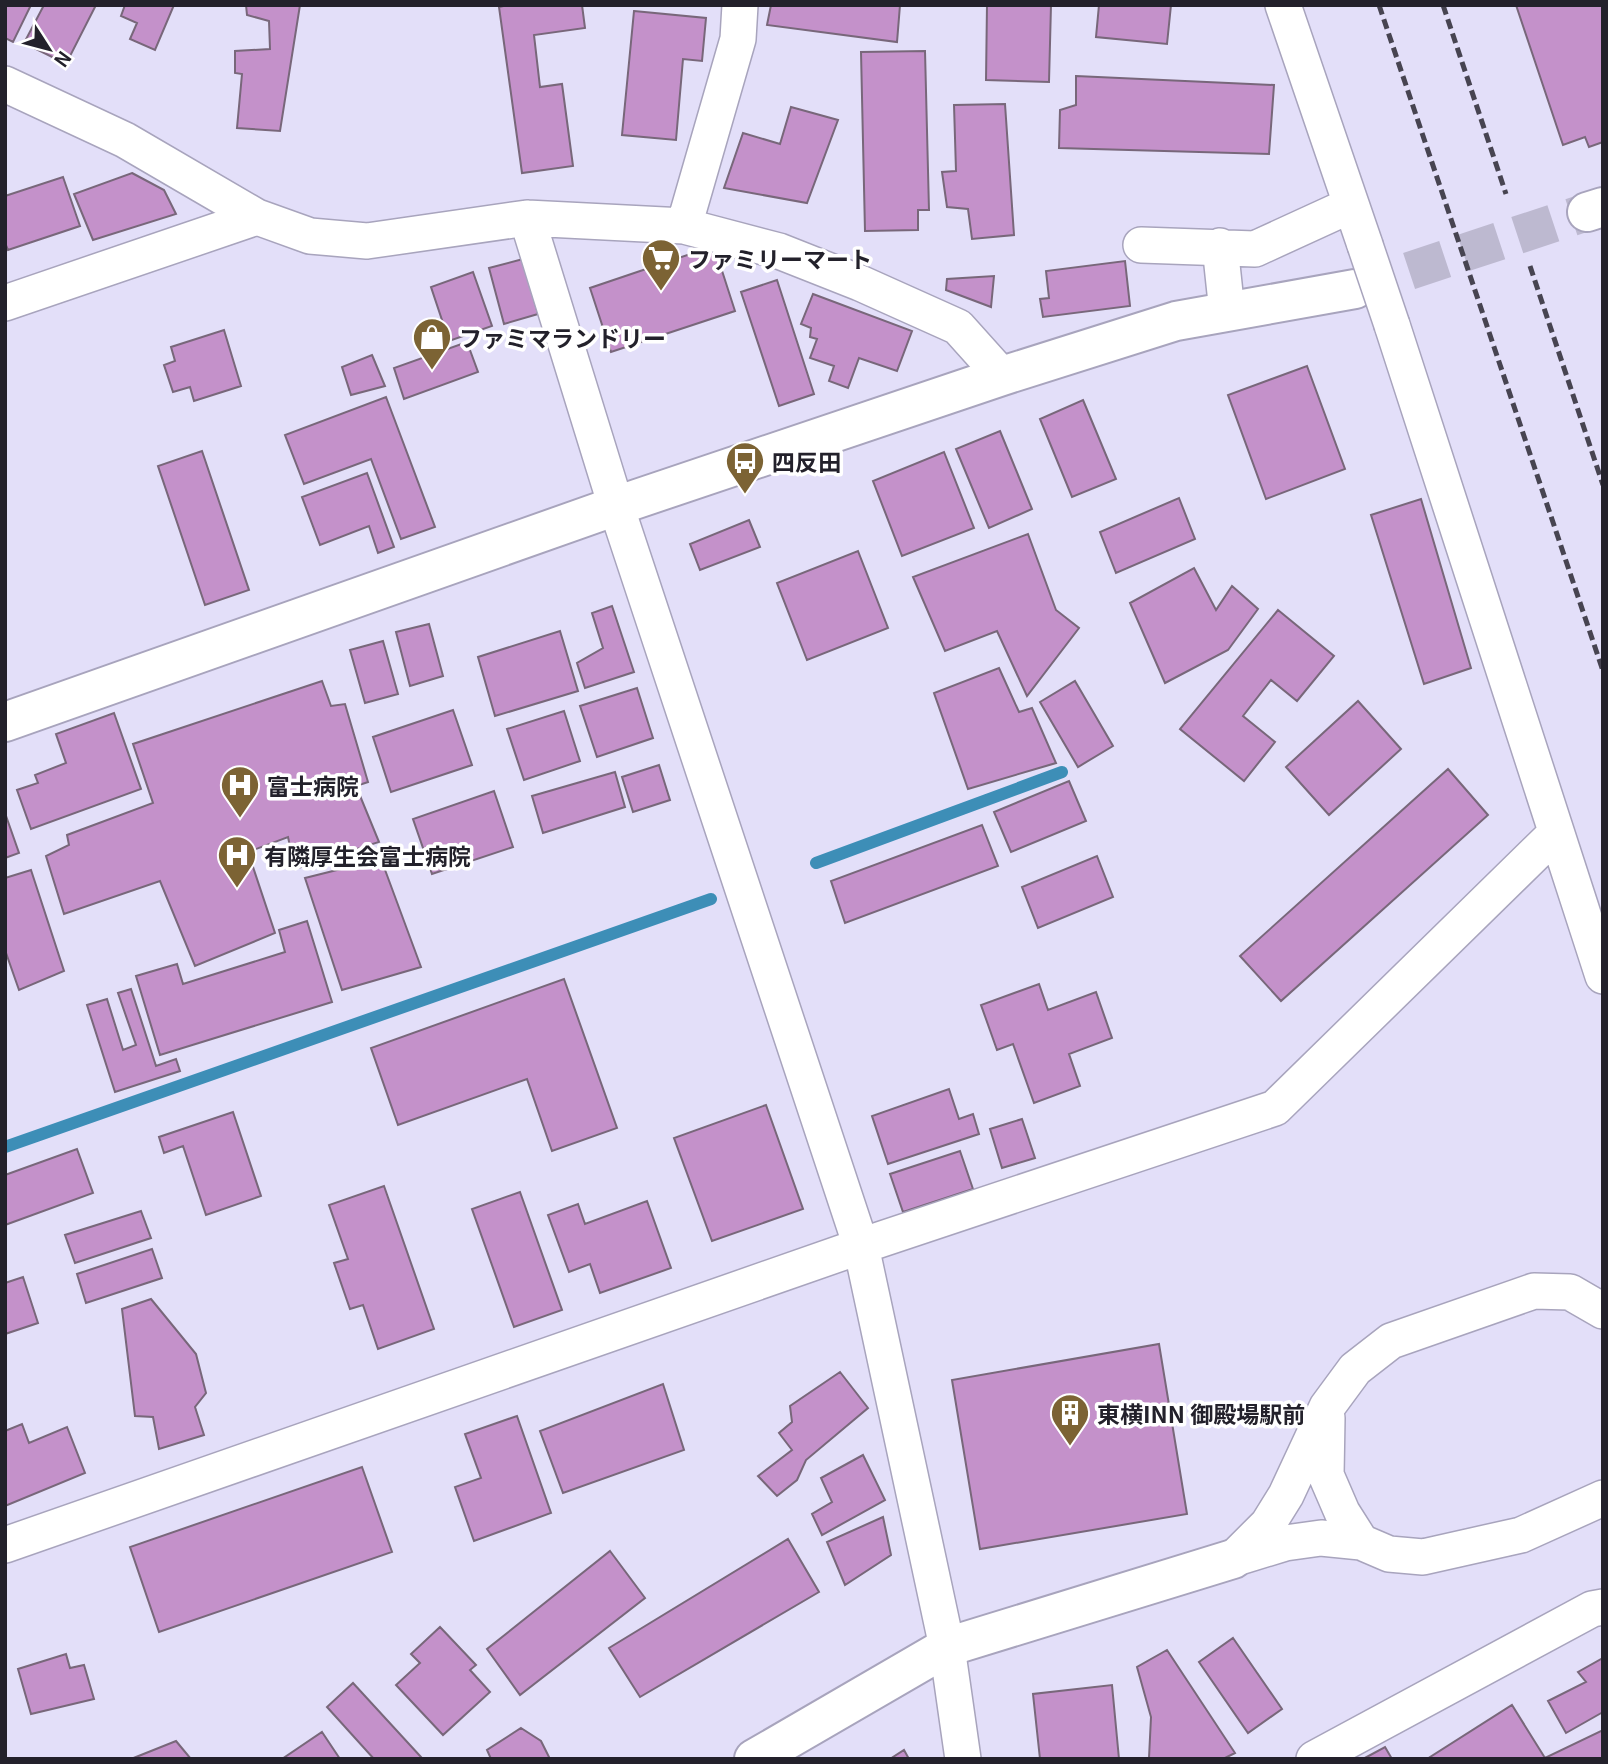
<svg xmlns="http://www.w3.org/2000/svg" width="1608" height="1764" viewBox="0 0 1608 1764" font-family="Georgia,'Noto Sans JP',serif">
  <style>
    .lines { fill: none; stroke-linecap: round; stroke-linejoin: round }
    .stream { stroke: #3d8eb7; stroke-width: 12 }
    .building { fill: #c491ca; stroke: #78677a; stroke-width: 2 }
    .tertiary-tunnel { stroke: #bdb9d0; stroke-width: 38; stroke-dasharray: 38 19; stroke-linecap: butt }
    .minor-casing { stroke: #a8a4bd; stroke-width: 38 }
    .tertiary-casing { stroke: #a8a4bd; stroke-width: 42 }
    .minor { stroke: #fff; stroke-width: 35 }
    .tertiary { stroke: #fff; stroke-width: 38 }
    .rail { stroke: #474451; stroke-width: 5; stroke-dasharray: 10 5; stroke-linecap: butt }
    .minor-bridge-casing { stroke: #a8a4bd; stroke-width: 38; stroke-linecap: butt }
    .minor-bridge { stroke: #fff; stroke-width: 35 }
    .labels { text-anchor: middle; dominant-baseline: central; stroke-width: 7; stroke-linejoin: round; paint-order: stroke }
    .poi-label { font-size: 23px; font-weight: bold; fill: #23212b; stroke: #fff; text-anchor: start }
  </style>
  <rect width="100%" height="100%" fill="#e3dff9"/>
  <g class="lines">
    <path class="stream" d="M 816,863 L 1062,772
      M 5,1147 L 711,899"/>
  </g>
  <path class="building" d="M 5,5 L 31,5 L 13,42 L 5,38 Z
    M 44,5 L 96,5 L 66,64 L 24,43 Z
    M 125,5 L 174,5 L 155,50 L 130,39 L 137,23 L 121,16 Z
    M 246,5 L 300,5 L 280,131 L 237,128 L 242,74 L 235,73 L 235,51 L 270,49 L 269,21 L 247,15 Z
    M 508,5 L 582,5 L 585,28 L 534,35 L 540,87 L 562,84 L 573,166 L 522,173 L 499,7 Z
    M 771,5 L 900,5 L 897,42 L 767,25 Z
    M 987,5 L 1051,5 L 1049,82 L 986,80 Z
    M 1099,5 L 1171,5 L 1167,44 L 1096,37 Z
    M 1516,5 L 1603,5 L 1603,142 L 1589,147 L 1585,137 L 1563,145 Z
    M 634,11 L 706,18 L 702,61 L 683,59 L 676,140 L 622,135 Z
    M 925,51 L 929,210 L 918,210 L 918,230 L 865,231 L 861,52 Z
    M 1076,76 L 1274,85 L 1269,154 L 1059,148 L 1060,110 L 1076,105 Z
    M 1005,104 L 1014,235 L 972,239 L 968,209 L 947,207 L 942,172 L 956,171 L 954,105 Z
    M 791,107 L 838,120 L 807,203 L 724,188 L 743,133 L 780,144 Z
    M 132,173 L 164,190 L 176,214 L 93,240 L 74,194 Z
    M 63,177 L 80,226 L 8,250 L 5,243 L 5,196 Z
    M 714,246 L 735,311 L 611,352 L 590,288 Z
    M 523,259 L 538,314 L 504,324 L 489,268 Z
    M 1125,261 L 1130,306 L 1043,317 L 1040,299 L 1049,298 L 1046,271 Z
    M 473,272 L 492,326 L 449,341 L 431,287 Z
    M 994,276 L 991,307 L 946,290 L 947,279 Z
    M 777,280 L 814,394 L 779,406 L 741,292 Z
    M 813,294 L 912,331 L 897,371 L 859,358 L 848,388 L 829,381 L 834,366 L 810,358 L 817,339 L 810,337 L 811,328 L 801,324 Z
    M 224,330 L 241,386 L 194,401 L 190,387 L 173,392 L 164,365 L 175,361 L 171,347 Z
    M 467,342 L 478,372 L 404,399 L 394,368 Z
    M 372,355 L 385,386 L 351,395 L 342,367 Z
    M 1307,366 L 1345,469 L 1266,499 L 1228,395 Z
    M 386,397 L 435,527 L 401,539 L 371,459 L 304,484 L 285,435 Z
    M 1083,400 L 1116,479 L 1072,497 L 1040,419 Z
    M 1000,431 L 1032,509 L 989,528 L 956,449 Z
    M 202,451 L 249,590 L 205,605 L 158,466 Z
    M 944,452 L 974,528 L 902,556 L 873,481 Z
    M 367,473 L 394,547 L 378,553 L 369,526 L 320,545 L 302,497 Z
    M 1179,498 L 1195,539 L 1116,573 L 1100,532 Z
    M 1421,499 L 1471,668 L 1424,684 L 1371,515 Z
    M 749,520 L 760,547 L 700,570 L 690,544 Z
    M 1028,534 L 1056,610 L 1079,628 L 1027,696 L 997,631 L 945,651 L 913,577 Z
    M 858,551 L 888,628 L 807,660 L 777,583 Z
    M 1194,568 L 1216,610 L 1232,586 L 1258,609 L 1228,650 L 1165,683 L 1130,603 Z
    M 612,606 L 634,672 L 585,688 L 577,663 L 603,648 L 592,613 Z
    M 1278,610 L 1334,656 L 1297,701 L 1271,680 L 1243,716 L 1275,742 L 1244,781 L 1180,729 Z
    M 429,624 L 443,676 L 410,686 L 396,632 Z
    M 560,631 L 578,691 L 495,716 L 478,657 Z
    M 383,641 L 398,694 L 365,703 L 350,650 Z
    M 999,668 L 1019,712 L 1032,708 L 1056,763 L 968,789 L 934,693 Z
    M 322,681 L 331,706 L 345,704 L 368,782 L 356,786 L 379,842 L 295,869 L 288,837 L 248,852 L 275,933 L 195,966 L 160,881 L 64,914 L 46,856 L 69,845 L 67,835 L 153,803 L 133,744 Z
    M 1075,681 L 1113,746 L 1078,767 L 1040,702 Z
    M 637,688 L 653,738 L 597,757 L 580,706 Z
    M 1358,701 L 1401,749 L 1329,815 L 1286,767 Z
    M 453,710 L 472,765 L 391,792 L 373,737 Z
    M 564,711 L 580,761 L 524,780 L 507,729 Z
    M 114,713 L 141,789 L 31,829 L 17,790 L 38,783 L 35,775 L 66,763 L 56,734 Z
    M 659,765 L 670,800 L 633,812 L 622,777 Z
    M 1448,769 L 1488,815 L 1281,1001 L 1240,956 Z
    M 615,772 L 625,807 L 543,833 L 532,796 Z
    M 1069,781 L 1086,821 L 1011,852 L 994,812 Z
    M 494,791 L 513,847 L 432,874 L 413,819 Z
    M 5,813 L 19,853 L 5,858 Z
    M 982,825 L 998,866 L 845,923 L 831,881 Z
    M 1097,856 L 1113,897 L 1038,928 L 1022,887 Z
    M 381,859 L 421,967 L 342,990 L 305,878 Z
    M 31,870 L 64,971 L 19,990 L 5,950 L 5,878 Z
    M 307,921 L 332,1002 L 160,1055 L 136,976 L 177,964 L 183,984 L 285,952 L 279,930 Z
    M 564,979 L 617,1128 L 552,1151 L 527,1079 L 398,1125 L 371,1048 Z
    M 1039,984 L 1048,1010 L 1096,992 L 1112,1038 L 1069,1054 L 1080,1086 L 1034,1103 L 1013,1044 L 997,1050 L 981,1005 Z
    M 131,989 L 156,1066 L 176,1059 L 180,1071 L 115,1092 L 87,1005 L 107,999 L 123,1050 L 136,1045 L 118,993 Z
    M 949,1089 L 959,1119 L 973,1114 L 979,1134 L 888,1164 L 872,1116 Z
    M 766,1105 L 803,1209 L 712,1241 L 674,1138 Z
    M 233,1112 L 261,1196 L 206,1215 L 183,1146 L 164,1153 L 159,1137 Z
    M 1022,1119 L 1035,1158 L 1002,1168 L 990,1129 Z
    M 77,1149 L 93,1193 L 5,1225 L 5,1175 Z
    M 960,1151 L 973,1189 L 903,1212 L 890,1174 Z
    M 384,1186 L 434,1329 L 378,1349 L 363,1305 L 350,1309 L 334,1263 L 348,1259 L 329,1205 Z
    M 520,1192 L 562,1310 L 514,1327 L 472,1209 Z
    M 647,1201 L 671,1268 L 600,1293 L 590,1264 L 569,1272 L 548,1215 L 578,1204 L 585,1224 Z
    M 141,1211 L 151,1238 L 75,1263 L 65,1235 Z
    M 152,1249 L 162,1278 L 86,1303 L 77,1274 Z
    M 23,1277 L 38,1323 L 5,1334 L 5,1283 Z
    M 151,1299 L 196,1354 L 206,1393 L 195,1407 L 204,1435 L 159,1449 L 153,1417 L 135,1416 L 122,1309 Z
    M 1159,1344 L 1187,1514 L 980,1549 L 952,1380 Z
    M 840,1372 L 868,1408 L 806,1460 L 797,1480 L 777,1496 L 758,1476 L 792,1450 L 779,1433 L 792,1422 L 790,1406 Z
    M 663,1384 L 684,1450 L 563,1493 L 540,1431 Z
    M 517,1416 L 551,1513 L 474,1541 L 455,1487 L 481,1478 L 465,1434 Z
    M 22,1424 L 29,1443 L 67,1427 L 85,1473 L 5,1506 L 5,1431 Z
    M 863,1455 L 885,1500 L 822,1535 L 812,1514 L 832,1502 L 821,1478 Z
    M 362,1467 L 392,1552 L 159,1632 L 130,1547 Z
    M 883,1517 L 891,1555 L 845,1585 L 827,1542 Z
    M 788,1539 L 819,1592 L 640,1697 L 609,1648 Z
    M 610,1551 L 645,1598 L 520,1695 L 487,1649 Z
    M 440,1627 L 476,1665 L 470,1670 L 490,1692 L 443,1735 L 396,1685 L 420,1663 L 411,1654 Z
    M 1233,1638 L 1282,1709 L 1248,1733 L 1199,1662 Z
    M 1167,1650 L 1235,1753 L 1223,1759 L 1149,1758 L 1151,1717 L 1137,1667 Z
    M 66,1654 L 70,1668 L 84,1665 L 94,1699 L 31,1714 L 18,1669 Z
    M 1603,1658 L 1603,1712 L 1566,1733 L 1548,1701 L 1586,1682 L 1578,1672 Z
    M 353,1683 L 421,1757 L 419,1759 L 374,1759 L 327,1707 Z
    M 1112,1685 L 1119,1759 L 1040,1759 L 1033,1694 Z
    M 1512,1705 L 1545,1758 L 1603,1730 L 1603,1759 L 1427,1759 Z
    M 521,1728 L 541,1741 L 550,1759 L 491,1759 L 487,1750 Z
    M 322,1732 L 340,1759 L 282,1759 Z
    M 176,1741 L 191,1759 L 131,1759 Z
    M 1385,1747 L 1392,1759 L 1363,1759 Z
    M 904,1750 L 909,1759 L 890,1759 Z"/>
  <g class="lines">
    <path class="tertiary-tunnel" d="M 1355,289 L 1587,212"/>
    <g class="minor-casing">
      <path id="minor" d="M 1283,5 L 1365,245
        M 5,84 L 125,140 L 257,217 L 310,236 L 367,241 L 527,218 L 684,226 L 779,251 L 860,283 L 958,327 L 1002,376
        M 527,218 L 616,506 L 861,1246 L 947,1647 L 963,1759
        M 684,226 L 738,39 L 740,5
        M 1141,245 L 1255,249 L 1351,205
        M 1220,246 L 1227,312
        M 5,303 L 257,217
        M 1392,325 L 1603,976
        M 1327,1418 L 1326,1475 L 1342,1512 L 1361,1542
        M 5,1545 L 861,1246 L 1275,1108 L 1556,833
        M 1236,1558 L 1285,1543 L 1321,1538 L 1361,1542 L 1389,1554 L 1423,1557 L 1521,1535 L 1603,1498
        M 1233,1559 L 1268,1524 L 1286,1495 L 1327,1407 L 1355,1369 L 1391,1341 L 1534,1291 L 1570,1292 L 1603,1311
        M 1314,1759 L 1592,1609 L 1603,1607"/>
    </g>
    <g class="tertiary-casing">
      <path id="tertiary" d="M 1587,212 L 1603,207
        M 5,722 L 616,506 L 1002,376 L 1176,321 L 1355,289
        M 754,1759 L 947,1647 L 1233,1559"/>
    </g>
    <use href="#minor" class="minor"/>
    <use href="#tertiary" class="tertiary"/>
    <path class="rail" d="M 1379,5 L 1603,671
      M 1443,5 L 1506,194
      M 1530,266 L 1603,485"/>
    <g class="minor-bridge-casing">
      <path id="minor-bridge" d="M 1365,245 L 1392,325"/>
    </g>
    <use href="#minor-bridge" class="minor-bridge"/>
  </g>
  <defs>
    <g id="supermarket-pin" transform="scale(2.0125)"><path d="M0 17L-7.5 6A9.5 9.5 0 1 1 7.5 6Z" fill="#7c6334" stroke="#fff"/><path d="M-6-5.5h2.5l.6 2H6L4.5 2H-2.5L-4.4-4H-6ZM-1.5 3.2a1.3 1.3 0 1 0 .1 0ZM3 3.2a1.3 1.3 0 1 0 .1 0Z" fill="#fff"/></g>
    <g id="shop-pin" transform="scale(2.0125)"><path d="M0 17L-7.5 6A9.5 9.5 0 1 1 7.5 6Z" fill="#7c6334" stroke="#fff"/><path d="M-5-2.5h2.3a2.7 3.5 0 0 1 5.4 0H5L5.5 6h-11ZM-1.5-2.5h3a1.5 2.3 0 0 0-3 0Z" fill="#fff"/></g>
    <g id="bus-pin" transform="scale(2.0125)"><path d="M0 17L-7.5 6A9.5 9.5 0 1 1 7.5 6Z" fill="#7c6334" stroke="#fff"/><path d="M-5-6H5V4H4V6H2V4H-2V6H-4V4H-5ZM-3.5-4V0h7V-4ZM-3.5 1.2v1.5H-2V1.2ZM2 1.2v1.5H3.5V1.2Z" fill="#fff"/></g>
    <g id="hospital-pin" transform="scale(2.0125)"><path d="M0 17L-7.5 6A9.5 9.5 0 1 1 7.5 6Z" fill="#7c6334" stroke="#fff"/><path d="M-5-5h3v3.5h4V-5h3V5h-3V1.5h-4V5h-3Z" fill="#fff"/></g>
    <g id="building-pin" transform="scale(2.0125)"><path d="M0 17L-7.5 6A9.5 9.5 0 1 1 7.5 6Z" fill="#7c6334" stroke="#fff"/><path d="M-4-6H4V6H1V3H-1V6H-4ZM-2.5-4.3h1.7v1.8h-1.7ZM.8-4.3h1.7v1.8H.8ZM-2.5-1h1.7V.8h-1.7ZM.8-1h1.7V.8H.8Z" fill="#fff"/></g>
  </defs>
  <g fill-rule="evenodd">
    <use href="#supermarket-pin" x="661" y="258"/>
    <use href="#shop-pin" x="432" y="337"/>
    <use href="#bus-pin" x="745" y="461"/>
    <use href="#hospital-pin" x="240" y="785"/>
    <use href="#hospital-pin" x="237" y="855"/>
    <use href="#building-pin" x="1070" y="1413"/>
  </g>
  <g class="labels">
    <g class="poi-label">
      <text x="688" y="258">ファミリーマート</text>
      <text x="459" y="337">ファミマランドリー</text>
      <text x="772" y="461">四反田</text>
      <text x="267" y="785">富士病院</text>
      <text x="264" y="855">有隣厚生会富士病院</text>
      <text x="1097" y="1413">東横INN 御殿場駅前</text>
    </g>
  </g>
  <rect width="1608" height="1764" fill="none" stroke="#23212b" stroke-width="14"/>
  <g transform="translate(49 49) rotate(126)" stroke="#ffffff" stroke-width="5" paint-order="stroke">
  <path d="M0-5L12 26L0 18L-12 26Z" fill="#23212b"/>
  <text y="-10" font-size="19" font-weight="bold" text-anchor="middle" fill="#23212b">N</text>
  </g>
</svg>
